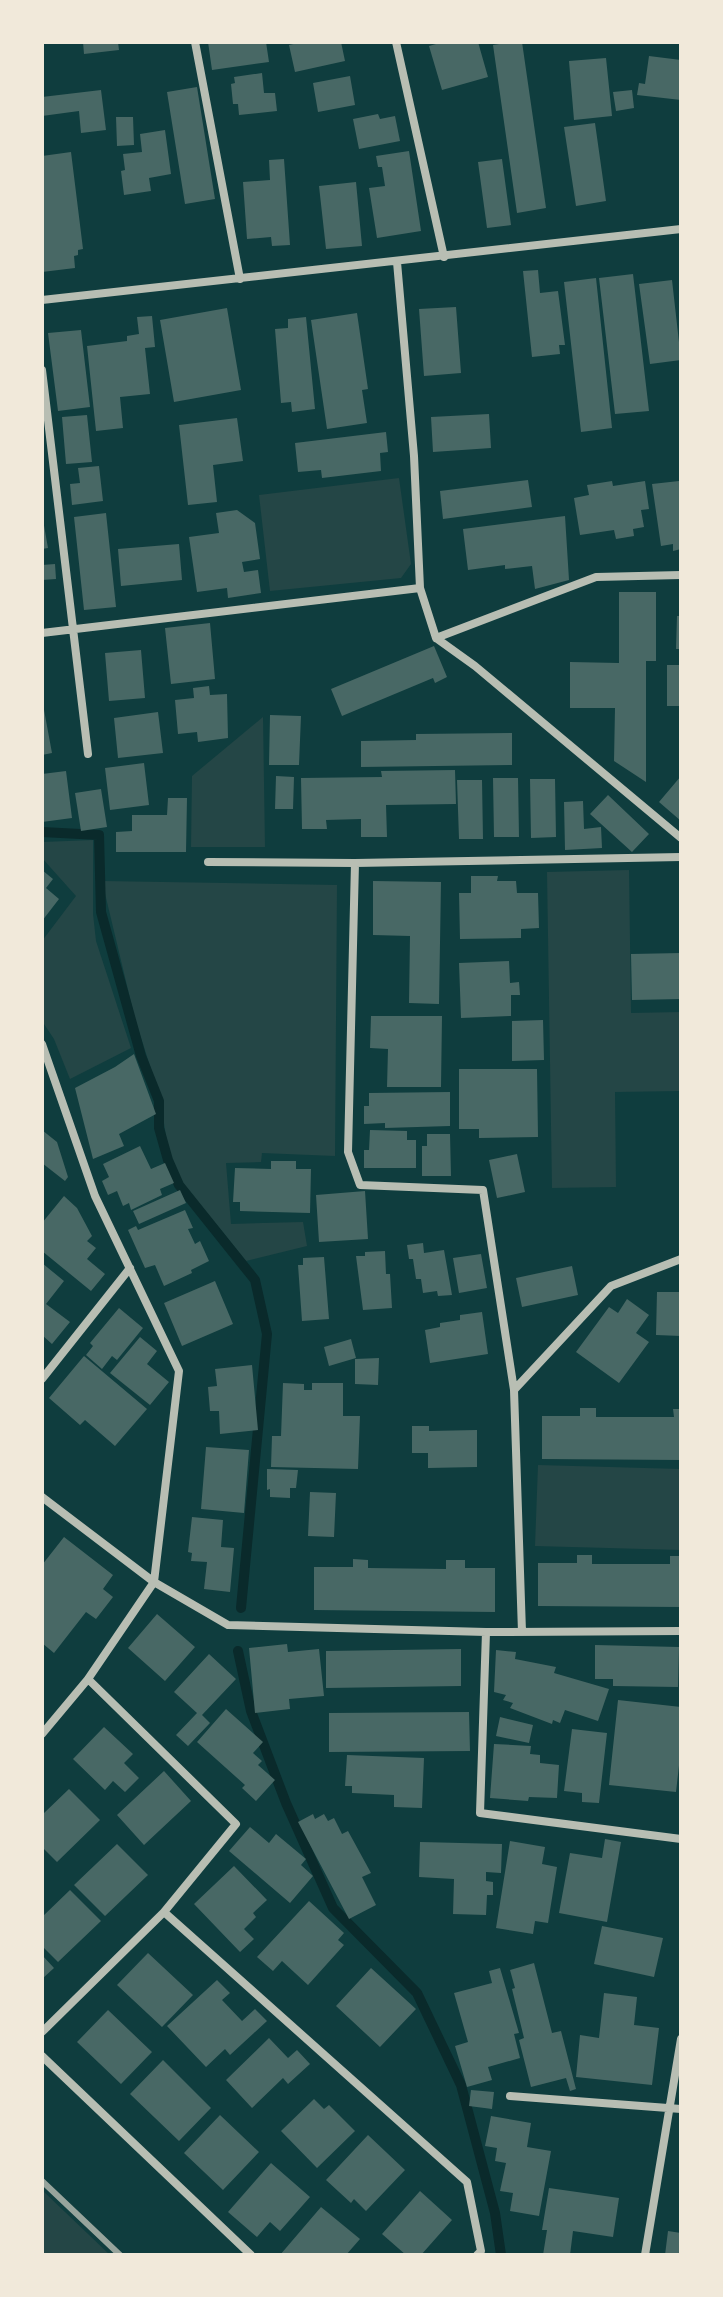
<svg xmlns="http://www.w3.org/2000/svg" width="723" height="2297" viewBox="0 0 723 2297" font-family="'Playfair Display',serif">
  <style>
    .green { fill: #244646 }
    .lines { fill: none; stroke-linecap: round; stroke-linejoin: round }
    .stream { stroke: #0a2a2b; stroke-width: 10 }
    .building { fill: #486865 }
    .minor { stroke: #b8beb3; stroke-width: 8 }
    .rail { stroke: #97a49c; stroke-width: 6 }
  </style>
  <rect width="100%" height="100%" fill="#0f3d3e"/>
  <path class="green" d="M 399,478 L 411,564 L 401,578 L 270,591 L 259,495 Z
    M 263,717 L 265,847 L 191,847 L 192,776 Z
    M 93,840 L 93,914 L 96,941 L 131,1048 L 70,1079 L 54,1039 L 42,1021 L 42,941 L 76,896 L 42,858 L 42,842 Z
    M 629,870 L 631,1013 L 681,1012 L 681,1091 L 615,1092 L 616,1187 L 552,1188 L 547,872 Z
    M 102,881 L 337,885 L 335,1156 L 262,1153 L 261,1162 L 226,1163 L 231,1224 L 303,1222 L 307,1246 L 246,1261 L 182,1182 L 168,1149 L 160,1097 L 135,1019 Z
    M 538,1465 L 681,1469 L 681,1550 L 535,1546 Z
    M 42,2190 L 110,2255 L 45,2255 L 42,2252 Z"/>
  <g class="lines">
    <path class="stream" d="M 42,832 L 99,835 L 101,912 L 141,1056 L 159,1101 L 159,1128 L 168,1160 L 179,1185 L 255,1280 L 267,1334 L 241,1608
      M 238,1651 L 251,1711 L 286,1803 L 333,1908 L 417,1993 L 461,2085 L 495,2213 L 501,2255"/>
  </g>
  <path class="building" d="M 83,42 L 118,42 L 119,50 L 84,54 Z
    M 208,42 L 266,42 L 269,62 L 212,70 Z
    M 302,42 L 341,42 L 345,61 L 295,72 L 289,45 Z
    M 443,42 L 478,42 L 488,77 L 442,90 L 429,46 Z
    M 511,42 L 522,42 L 546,208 L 517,213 L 493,45 Z
    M 649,56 L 681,60 L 681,100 L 637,95 L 639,83 L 645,84 Z
    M 606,58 L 612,116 L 574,120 L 569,61 Z
    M 262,73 L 264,93 L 275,93 L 277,111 L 239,115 L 238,104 L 233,104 L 231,84 L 235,83 L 234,77 Z
    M 350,76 L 355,105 L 318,112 L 313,83 Z
    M 197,87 L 215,199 L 185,204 L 167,92 Z
    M 101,90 L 106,130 L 81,133 L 79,111 L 42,116 L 42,97 Z
    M 632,90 L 634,108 L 616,111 L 613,92 Z
    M 378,114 L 380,119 L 395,116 L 400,141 L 359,149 L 353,119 Z
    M 116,117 L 133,117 L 134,145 L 117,146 Z
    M 595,123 L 606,201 L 576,206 L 564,127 Z
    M 165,130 L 171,174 L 149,178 L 151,191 L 124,195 L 121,171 L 125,170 L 123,154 L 142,152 L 140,134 Z
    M 409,151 L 421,231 L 377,238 L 369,188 L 385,186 L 382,167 L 378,167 L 376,156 Z
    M 71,152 L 83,249 L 78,250 L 78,255 L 74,256 L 75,268 L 42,272 L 42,156 Z
    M 284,159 L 290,245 L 272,246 L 271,237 L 247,239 L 243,182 L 270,180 L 269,160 Z
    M 502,159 L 511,225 L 487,228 L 478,162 Z
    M 356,182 L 362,246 L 326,249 L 319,186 Z
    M 538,270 L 540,293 L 558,291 L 565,345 L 559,345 L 560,354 L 532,357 L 523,271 Z
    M 633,274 L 649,411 L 615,414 L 599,278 Z
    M 596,278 L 612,428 L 581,432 L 564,282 Z
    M 672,280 L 681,360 L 650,364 L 639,284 Z
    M 456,307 L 461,373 L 424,376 L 419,309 Z
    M 227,308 L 241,390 L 174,402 L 160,320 Z
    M 357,313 L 368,389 L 362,390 L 367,423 L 327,429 L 311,320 Z
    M 152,316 L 155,347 L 145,348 L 150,394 L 120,397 L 123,428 L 96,431 L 87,346 L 127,341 L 127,336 L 139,334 L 137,317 Z
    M 306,317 L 315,409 L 292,412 L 291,402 L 281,403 L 275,329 L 288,328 L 288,319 Z
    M 81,330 L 90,407 L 58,411 L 48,333 Z
    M 489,414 L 491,448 L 433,452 L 431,417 Z
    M 87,415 L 92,462 L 66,464 L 62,417 Z
    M 237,418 L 243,461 L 213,465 L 217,502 L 188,505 L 179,425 Z
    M 386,432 L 388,452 L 380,453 L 381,471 L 322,478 L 321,470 L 298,472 L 295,443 Z
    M 99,466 L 103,501 L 72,505 L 70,484 L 80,483 L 78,468 Z
    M 528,480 L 532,507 L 443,519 L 440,491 Z
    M 612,481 L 613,486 L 645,481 L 649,509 L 641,510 L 644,527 L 633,529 L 634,536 L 616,539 L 614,530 L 580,535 L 574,498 L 589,495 L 587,485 Z
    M 679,481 L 681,549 L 673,551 L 673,544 L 661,546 L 652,484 Z
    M 237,510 L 255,523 L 260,559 L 242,562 L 244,572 L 258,570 L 261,593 L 228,598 L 227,588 L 197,592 L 189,537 L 219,533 L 216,513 Z
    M 106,513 L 116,607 L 84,610 L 74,517 Z
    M 42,514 L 48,548 L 42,549 Z
    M 565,516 L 569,580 L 535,589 L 532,566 L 505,569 L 505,565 L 468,570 L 463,529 Z
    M 179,544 L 182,580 L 121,586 L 118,549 Z
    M 55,564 L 56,579 L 42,580 L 42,565 Z
    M 619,592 L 656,592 L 656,661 L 646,661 L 646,782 L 614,761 L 615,708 L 570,708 L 570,662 L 619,663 Z
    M 677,616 L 681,616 L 681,649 L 676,649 Z
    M 210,623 L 215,679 L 171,684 L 165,628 Z
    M 434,646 L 447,677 L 435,683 L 433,678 L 342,716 L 331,689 Z
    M 141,650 L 145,698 L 109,701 L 105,653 Z
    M 667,665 L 681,665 L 681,706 L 667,706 Z
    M 209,686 L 210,695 L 227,694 L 228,738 L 198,742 L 197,732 L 178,734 L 175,700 L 194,698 L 193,688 Z
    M 42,699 L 52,753 L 42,755 Z
    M 158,712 L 163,753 L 118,758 L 114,718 Z
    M 270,715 L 301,716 L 299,765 L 269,765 Z
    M 512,733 L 512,765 L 361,767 L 361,741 L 416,740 L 416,734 Z
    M 144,763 L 149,805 L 110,810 L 105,768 Z
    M 455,770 L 456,804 L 386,805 L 387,837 L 361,837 L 361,819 L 326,820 L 327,829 L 302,829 L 301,778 L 382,777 L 381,771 Z
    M 66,771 L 72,818 L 42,822 L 42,774 Z
    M 276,776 L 294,777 L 293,809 L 275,809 Z
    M 681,776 L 681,821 L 659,802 Z
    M 493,778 L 518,778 L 519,837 L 494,837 Z
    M 530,779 L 555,779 L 556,837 L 531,838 Z
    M 457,780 L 482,780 L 483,839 L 459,839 Z
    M 101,789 L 107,827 L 81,831 L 75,793 Z
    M 608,795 L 649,834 L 632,852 L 590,814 Z
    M 168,798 L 187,798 L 186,852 L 116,852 L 116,832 L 132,831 L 132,815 L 167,815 Z
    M 583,801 L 584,829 L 601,827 L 602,848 L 565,850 L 564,802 Z
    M 42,870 L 53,879 L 46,888 L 59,899 L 42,921 Z
    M 471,876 L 498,876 L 497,881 L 516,881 L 517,893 L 538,893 L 539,928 L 521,929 L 521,938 L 460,939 L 459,893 L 471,893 Z
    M 373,881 L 441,882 L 439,1004 L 409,1003 L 410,936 L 373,935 Z
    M 681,953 L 681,999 L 632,1000 L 631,954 Z
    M 509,961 L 510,983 L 519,982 L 520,995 L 511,995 L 511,1016 L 461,1018 L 459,963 Z
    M 371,1016 L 442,1016 L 441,1087 L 387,1087 L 388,1049 L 370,1048 Z
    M 543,1020 L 544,1060 L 512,1061 L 512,1021 Z
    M 134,1054 L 156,1114 L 119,1134 L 124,1146 L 93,1159 L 75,1088 L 115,1067 Z
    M 459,1069 L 537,1069 L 538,1137 L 479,1138 L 479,1129 L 459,1129 Z
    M 450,1092 L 450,1126 L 385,1128 L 385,1123 L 364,1124 L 364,1106 L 369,1106 L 369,1093 Z
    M 42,1130 L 57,1142 L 68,1177 L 65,1181 L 42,1163 Z
    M 370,1130 L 407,1131 L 407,1140 L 416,1140 L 416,1168 L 364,1168 L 364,1150 L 369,1150 Z
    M 427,1134 L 450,1134 L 451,1176 L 422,1176 L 422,1146 L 427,1146 Z
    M 140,1146 L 151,1169 L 165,1163 L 174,1183 L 160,1189 L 162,1195 L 131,1210 L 129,1203 L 123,1206 L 117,1191 L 108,1195 L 102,1181 L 109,1177 L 103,1164 Z
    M 517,1154 L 525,1192 L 497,1198 L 489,1160 Z
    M 271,1161 L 296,1161 L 296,1169 L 311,1169 L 310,1213 L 240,1211 L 240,1202 L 233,1202 L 235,1168 L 271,1169 Z
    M 180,1190 L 186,1203 L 139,1224 L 133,1211 Z
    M 365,1191 L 368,1239 L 319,1242 L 316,1195 Z
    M 64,1196 L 77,1208 L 92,1236 L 87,1241 L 96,1248 L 87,1259 L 105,1274 L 91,1291 L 42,1251 L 42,1223 Z
    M 185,1210 L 193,1228 L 188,1229 L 195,1244 L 200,1241 L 209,1261 L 191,1270 L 192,1273 L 164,1286 L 155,1265 L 145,1268 L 128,1230 L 136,1226 L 138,1230 Z
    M 423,1243 L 424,1253 L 444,1250 L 452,1295 L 438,1296 L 437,1291 L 423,1293 L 421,1279 L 416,1279 L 413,1259 L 409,1259 L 407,1245 Z
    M 385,1251 L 386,1274 L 390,1274 L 392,1308 L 363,1310 L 356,1256 L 365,1256 L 365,1252 Z
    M 481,1254 L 487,1288 L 459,1293 L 453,1258 Z
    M 324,1257 L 329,1319 L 302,1321 L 298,1265 L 303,1265 L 303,1258 Z
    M 42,1263 L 64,1281 L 46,1304 L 70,1322 L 52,1344 L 42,1335 Z
    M 572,1266 L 578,1295 L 522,1307 L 516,1278 Z
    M 215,1281 L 233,1324 L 182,1346 L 164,1303 Z
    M 657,1292 L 681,1292 L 681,1336 L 656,1335 Z
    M 627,1299 L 649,1315 L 636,1333 L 649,1342 L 619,1383 L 576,1352 L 609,1307 L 618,1313 Z
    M 119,1308 L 143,1328 L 117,1360 L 112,1356 L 102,1369 L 86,1355 L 93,1346 L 90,1343 Z
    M 482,1312 L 488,1354 L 430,1363 L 425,1330 L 440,1327 L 440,1323 L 460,1320 L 460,1315 Z
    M 140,1337 L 157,1351 L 147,1364 L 169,1382 L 150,1405 L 110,1373 Z
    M 351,1339 L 356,1358 L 329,1366 L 324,1347 Z
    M 84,1356 L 147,1409 L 115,1446 L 85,1420 L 80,1425 L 49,1398 Z
    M 379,1358 L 378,1385 L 355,1384 L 355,1359 Z
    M 252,1365 L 258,1430 L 220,1434 L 219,1411 L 210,1411 L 208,1387 L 217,1386 L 215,1369 Z
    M 283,1383 L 304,1384 L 304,1390 L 312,1390 L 312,1383 L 343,1383 L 343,1416 L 360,1416 L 358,1469 L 271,1467 L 272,1436 L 281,1436 Z
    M 580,1408 L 596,1408 L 596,1417 L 674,1417 L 673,1409 L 681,1409 L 681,1460 L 542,1459 L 542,1416 L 580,1416 Z
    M 412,1426 L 429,1426 L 429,1431 L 477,1430 L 477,1467 L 428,1468 L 428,1453 L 412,1453 Z
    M 206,1447 L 249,1450 L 244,1513 L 201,1509 Z
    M 267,1469 L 298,1470 L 296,1488 L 290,1488 L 290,1498 L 270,1497 L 270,1489 L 267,1490 Z
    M 310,1492 L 336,1493 L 334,1537 L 308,1536 Z
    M 192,1517 L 223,1520 L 221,1547 L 234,1548 L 230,1592 L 204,1589 L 207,1562 L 191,1561 L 192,1553 L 188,1552 Z
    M 64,1537 L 113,1575 L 103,1589 L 113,1597 L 96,1619 L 86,1612 L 54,1653 L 42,1643 L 42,1565 Z
    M 577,1555 L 592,1555 L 592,1564 L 670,1564 L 670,1556 L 681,1556 L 681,1607 L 538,1606 L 538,1563 L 577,1563 Z
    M 353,1559 L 368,1560 L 368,1568 L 446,1569 L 446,1560 L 465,1560 L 465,1568 L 495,1568 L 495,1612 L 314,1610 L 314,1567 L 353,1567 Z
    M 157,1614 L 195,1647 L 165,1681 L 128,1648 Z
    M 287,1644 L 288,1652 L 319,1649 L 324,1696 L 289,1699 L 290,1709 L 255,1713 L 249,1648 Z
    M 595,1645 L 679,1647 L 678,1687 L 613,1686 L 613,1679 L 595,1679 Z
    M 461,1649 L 461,1686 L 326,1688 L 326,1651 Z
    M 496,1650 L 516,1652 L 515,1659 L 556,1667 L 554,1673 L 609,1689 L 598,1721 L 565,1710 L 560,1723 L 553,1720 L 552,1724 L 510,1708 L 513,1703 L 503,1700 L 506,1695 L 494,1692 Z
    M 209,1654 L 236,1679 L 202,1715 L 210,1723 L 188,1746 L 176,1735 L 197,1713 L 174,1692 Z
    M 618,1700 L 681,1707 L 681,1748 L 676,1792 L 609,1785 Z
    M 226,1709 L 263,1742 L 253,1753 L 262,1761 L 258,1765 L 275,1780 L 256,1801 L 242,1788 L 245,1785 L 197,1742 Z
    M 469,1712 L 470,1751 L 329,1752 L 329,1713 Z
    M 500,1717 L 533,1725 L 529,1743 L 496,1736 Z
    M 104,1727 L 133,1754 L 124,1763 L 139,1778 L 125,1792 L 113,1781 L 105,1790 L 73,1759 Z
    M 572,1729 L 607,1733 L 599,1803 L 582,1802 L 582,1793 L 564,1791 Z
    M 494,1744 L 531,1746 L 530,1754 L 540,1755 L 540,1763 L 559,1765 L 557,1798 L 529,1797 L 528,1801 L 490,1798 Z
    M 347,1755 L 424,1758 L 422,1808 L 394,1807 L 394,1795 L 352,1793 L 352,1786 L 345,1786 Z
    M 164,1771 L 191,1801 L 144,1845 L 117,1815 Z
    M 69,1789 L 100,1820 L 57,1862 L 42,1847 L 42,1815 Z
    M 313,1814 L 315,1819 L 324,1814 L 328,1821 L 334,1818 L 342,1834 L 348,1831 L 371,1873 L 362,1877 L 376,1905 L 349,1919 L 298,1822 Z
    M 250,1827 L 269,1843 L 276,1834 L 306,1859 L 301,1865 L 313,1876 L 290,1903 L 229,1851 Z
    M 605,1839 L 621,1842 L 607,1922 L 559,1913 L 570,1853 L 602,1858 Z
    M 510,1841 L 545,1847 L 542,1864 L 557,1867 L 548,1923 L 535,1921 L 533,1934 L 496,1928 Z
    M 420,1842 L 502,1844 L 501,1873 L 486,1872 L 486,1881 L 493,1882 L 493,1895 L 487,1895 L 486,1915 L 453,1914 L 454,1879 L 419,1877 Z
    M 117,1844 L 148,1875 L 105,1916 L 74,1885 Z
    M 234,1866 L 267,1900 L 253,1913 L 256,1917 L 244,1929 L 254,1939 L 240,1952 L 194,1904 Z
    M 70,1890 L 101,1921 L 58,1962 L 42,1946 L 42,1917 Z
    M 309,1901 L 344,1933 L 338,1940 L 344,1945 L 308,1985 L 282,1961 L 273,1971 L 257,1957 Z
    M 602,1926 L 663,1938 L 654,1977 L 594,1964 Z
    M 148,1953 L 193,1995 L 162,2027 L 117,1985 Z
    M 42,1955 L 54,1968 L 42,1979 Z
    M 534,1963 L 552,2033 L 561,2031 L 576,2089 L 570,2091 L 566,2078 L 531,2087 L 519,2040 L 524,2038 L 512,1989 L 515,1988 L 510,1970 Z
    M 371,1968 L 416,2009 L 380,2047 L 336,2006 Z
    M 500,1968 L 519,2033 L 514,2034 L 520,2058 L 488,2067 L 492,2080 L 467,2087 L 455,2046 L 468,2042 L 454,1993 L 492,1983 L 489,1971 Z
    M 217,1980 L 230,1993 L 222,2000 L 242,2021 L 255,2009 L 267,2021 L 230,2055 L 225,2049 L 206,2067 L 167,2026 Z
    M 604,1993 L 637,1997 L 634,2025 L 659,2028 L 652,2085 L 576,2077 L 580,2035 L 599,2038 Z
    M 108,2010 L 152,2052 L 121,2084 L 77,2042 Z
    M 269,2038 L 288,2058 L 297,2050 L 310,2064 L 288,2084 L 283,2078 L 252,2108 L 226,2080 Z
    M 163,2060 L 211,2108 L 179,2141 L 130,2094 Z
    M 471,2090 L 494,2092 L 492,2109 L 469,2106 Z
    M 314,2099 L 324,2109 L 329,2105 L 355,2131 L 317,2168 L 281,2131 Z
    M 220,2115 L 259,2152 L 223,2190 L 184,2153 Z
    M 491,2116 L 531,2123 L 527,2147 L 551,2151 L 539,2216 L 510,2211 L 513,2193 L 500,2191 L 506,2163 L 495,2161 L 497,2148 L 485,2146 Z
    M 368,2135 L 405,2170 L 366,2211 L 354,2199 L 351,2203 L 326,2180 Z
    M 271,2163 L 310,2197 L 280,2231 L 270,2222 L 257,2237 L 228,2212 Z
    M 549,2188 L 619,2198 L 613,2237 L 573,2231 L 570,2255 L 543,2255 L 547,2230 L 542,2230 Z
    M 420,2191 L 452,2220 L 421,2255 L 406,2255 L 382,2234 Z
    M 321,2207 L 360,2239 L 346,2255 L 280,2255 Z
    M 668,2231 L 681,2233 L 681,2255 L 665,2255 Z"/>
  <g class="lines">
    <path class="minor" d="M 195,42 L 240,279
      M 396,42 L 444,257
      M 397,262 L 414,456 L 420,588 L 436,638 L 475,666 L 681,838
      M 42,300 L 681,229
      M 42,370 L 88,754
      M 42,633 L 420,588
      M 436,638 L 596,577 L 681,575
      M 208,862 L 355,863 L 681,857
      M 355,863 L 348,1152 L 360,1185 L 483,1190 L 514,1390
      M 42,1044 L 95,1196 L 179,1371 L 154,1582 L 88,1679
      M 42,1379 L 130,1268
      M 42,1497 L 154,1582 L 228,1625 L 486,1632 L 681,1631
      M 486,1632 L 480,1813 L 681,1839
      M 522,1632 L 514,1390 L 611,1286 L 681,1259
      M 42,1734 L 88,1679 L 236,1824 L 164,1912 L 467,2182 L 481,2251 L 477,2255
      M 42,2032 L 164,1912
      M 42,2056 L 251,2255
      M 510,2096 L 681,2109
      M 645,2255 L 681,2039"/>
    <path class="rail" d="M 42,2181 L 120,2255"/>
  </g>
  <rect width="723" height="2297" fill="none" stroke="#f1e9da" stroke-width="88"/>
</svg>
